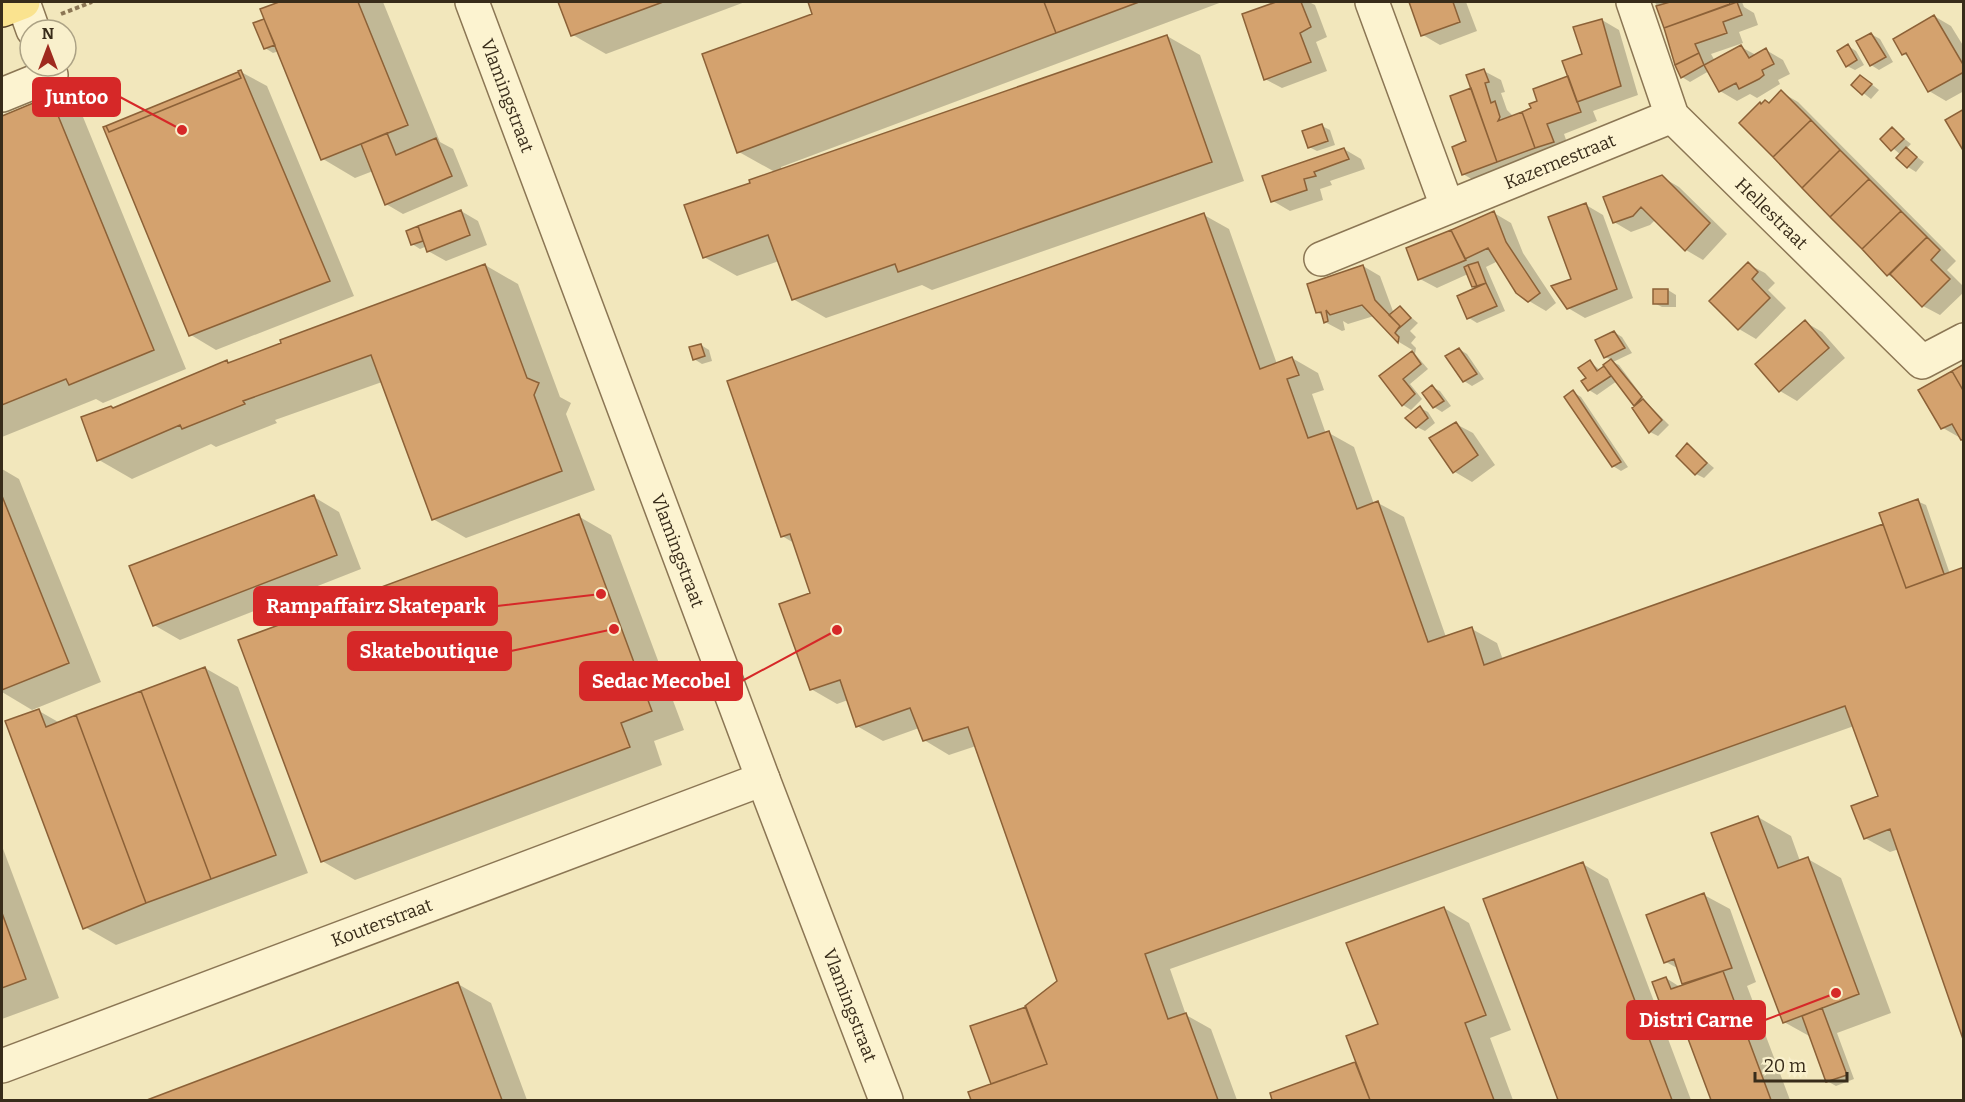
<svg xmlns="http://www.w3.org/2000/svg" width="1965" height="1102" viewBox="0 0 1965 1102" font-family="Bitter,serif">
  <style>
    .shadow { fill: #0003 }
    .building { fill: #d4a26e; stroke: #8c6137; stroke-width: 1.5 }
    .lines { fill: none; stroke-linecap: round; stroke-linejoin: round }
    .minor-casing { stroke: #8b7654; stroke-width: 36 }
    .major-casing { stroke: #584329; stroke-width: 36 }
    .path { stroke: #8b7654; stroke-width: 4; stroke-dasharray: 4.5 3; stroke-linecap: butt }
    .minor { stroke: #fcf3d0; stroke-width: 33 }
    .major { stroke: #fae38f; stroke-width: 33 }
    .labels { text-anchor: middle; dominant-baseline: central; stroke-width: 5; stroke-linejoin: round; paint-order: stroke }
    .street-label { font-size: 18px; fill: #382c1a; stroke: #f9f0cc }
    .leader { fill: none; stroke: #d62828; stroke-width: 2 }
    .callout-dot { fill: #d62828; stroke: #f9f0cc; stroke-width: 2 }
    .callout { fill: #d62828; stroke: #d62828; stroke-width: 2 }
    .callout-label { font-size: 20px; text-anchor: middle; font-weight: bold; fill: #fff }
  </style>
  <rect width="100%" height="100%" fill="#f2e7bc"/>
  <path class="shadow" d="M 283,2 L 383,2 L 440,142 L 453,149 L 468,186 L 403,214 L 386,204 L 373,171 L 355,178 L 323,159 L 279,51 L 273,53 L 265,48 L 264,20 L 268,23 L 262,10 Z
    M 560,2 L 745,2 L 606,54 L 573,35 Z
    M 809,2 L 1222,2 L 781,167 L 782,170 L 1167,36 L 1200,55 L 1244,181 L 932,290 L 922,285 L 826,318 L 793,299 L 779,261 L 737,276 L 704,257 L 752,184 L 775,172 L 739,152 L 814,15 Z
    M 1280,2 L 1309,2 L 1315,5 L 1327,37 L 1316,42 L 1327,71 L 1282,88 L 1265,79 L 1243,15 Z
    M 1410,2 L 1466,2 L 1477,31 L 1440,45 L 1423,35 Z
    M 1655,2 L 1742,2 L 1744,7 L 1754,13 L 1758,25 L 1739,32 L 1743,43 L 1711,54 L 1715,61 L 1741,47 L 1756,55 L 1766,50 L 1783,60 L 1790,74 L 1778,80 L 1780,84 L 1757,98 L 1750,94 L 1737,101 L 1720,91 L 1709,71 L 1690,82 L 1682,77 Z
    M 1934,16 L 1951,26 L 1964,47 L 1964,91 L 1946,101 L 1929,91 L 1910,58 L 1903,53 Z
    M 1602,20 L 1619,30 L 1638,95 L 1593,111 L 1597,121 L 1564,134 L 1570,151 L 1480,184 L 1463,174 L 1473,89 L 1484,71 L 1501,80 L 1505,92 L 1501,93 L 1507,110 L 1513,116 L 1533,109 L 1569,77 Z
    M 1871,34 L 1880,39 L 1893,62 L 1879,70 L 1871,65 Z
    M 1848,46 L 1856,51 L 1864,65 L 1855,70 L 1847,66 Z
    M 241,72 L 267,86 L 354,296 L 216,350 L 191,335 L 106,128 Z
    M 1861,76 L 1879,90 L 1871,99 L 1853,85 Z
    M 1781,92 L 1798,102 L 1956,261 L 1947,270 L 1964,287 L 1964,292 L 1940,315 L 1923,306 L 1899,281 L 1888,275 L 1741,123 L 1770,104 Z
    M 50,98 L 83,117 L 186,369 L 103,403 L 96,399 L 2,437 L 2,117 Z
    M 1322,126 L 1330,130 L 1335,145 L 1317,151 L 1309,147 Z
    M 1892,129 L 1911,144 L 1906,149 L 1924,162 L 1916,172 L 1908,167 L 1901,155 L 1882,139 Z
    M 1344,149 L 1361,159 L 1365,169 L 1330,181 L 1332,185 L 1320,189 L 1323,200 L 1290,211 L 1273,201 Z
    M 1662,177 L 1679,187 L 1727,234 L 1703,260 L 1686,250 L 1656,219 L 1650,225 L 1631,232 L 1614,222 Z
    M 1586,205 L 1603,215 L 1633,298 L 1585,318 L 1568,308 Z
    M 461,211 L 478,221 L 487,245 L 446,261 L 428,251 L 427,246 L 420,249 L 412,244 L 408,231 Z
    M 1494,213 L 1511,223 L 1523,253 L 1556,303 L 1546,311 L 1529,301 L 1498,261 L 1486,267 L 1505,311 L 1477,323 L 1469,318 L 1459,297 L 1477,288 L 1468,274 L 1437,288 L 1420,279 Z
    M 1204,215 L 1229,229 L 1277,364 L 1292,358 L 1318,373 L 1324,390 L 1312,394 L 1326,434 L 1329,433 L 1354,447 L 1374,504 L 1378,503 L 1404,517 L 1446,637 L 1472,629 L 1497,643 L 1503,660 L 1885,525 L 1917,501 L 1926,505 L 1950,574 L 1899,849 L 1890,852 L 1865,838 L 1880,797 L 1854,726 L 1170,969 L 1186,1015 L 1211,1029 L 1237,1100 L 973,1100 L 970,1093 L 993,1084 L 1059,982 L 976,746 L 949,755 L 924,740 L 919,728 L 883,741 L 857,726 L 848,700 L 837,704 L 811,689 L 812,594 L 794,543 L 782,536 Z
    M 1748,264 L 1765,273 L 1775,283 L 1768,290 L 1786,308 L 1756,339 L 1739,329 L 1712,301 Z
    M 485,265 L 518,284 L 560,397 L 571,403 L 566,414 L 595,490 L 466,538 L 433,519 L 382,382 L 275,420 L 277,423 L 216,447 L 211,444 L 132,479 L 99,460 L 114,409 L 227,362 L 230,364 Z
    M 1363,266 L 1380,276 L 1394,314 L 1400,308 L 1418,323 L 1410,331 L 1416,337 L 1411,343 L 1416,348 L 1415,354 L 1428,369 L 1410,384 L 1422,399 L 1411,410 L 1403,405 L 1381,376 L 1414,351 L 1399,342 L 1374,316 L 1348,324 L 1343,321 L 1345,330 L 1342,331 L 1325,322 L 1323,316 L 1317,312 Z
    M 1668,290 L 1676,295 L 1676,307 L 1662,307 L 1654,303 Z
    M 1805,322 L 1822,332 L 1845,358 L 1797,401 L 1780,391 Z
    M 1614,332 L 1622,337 L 1632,353 L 1613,362 L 1619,365 L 1648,404 L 1669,425 L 1658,436 L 1650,432 L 1634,408 L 1636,407 L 1617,381 L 1597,395 L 1589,390 L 1590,362 L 1600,370 L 1612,360 L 1605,357 Z
    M 701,345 L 709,350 L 712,361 L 702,364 L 694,359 Z
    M 1459,349 L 1467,354 L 1484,379 L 1472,386 L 1464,381 Z
    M 1964,367 L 1964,440 L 1943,428 L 1920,390 Z
    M 1432,387 L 1440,391 L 1451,406 L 1442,412 L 1434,407 L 1424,393 Z
    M 1573,392 L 1581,397 L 1628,467 L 1621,471 L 1613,466 Z
    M 1420,408 L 1428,412 L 1435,423 L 1425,431 L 1417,427 Z
    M 1456,424 L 1473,433 L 1495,465 L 1472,482 L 1455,472 Z
    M 1687,445 L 1714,468 L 1704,478 L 1696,474 Z
    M 2,469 L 19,479 L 101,682 L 32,710 L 2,692 Z
    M 314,497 L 339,512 L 361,569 L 180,640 L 154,625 Z
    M 578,516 L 611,535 L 684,730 L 654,741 L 662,765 L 355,880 L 322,861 Z
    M 205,668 L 238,687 L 308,873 L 116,945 L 83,926 L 39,711 L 60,723 Z
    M 1758,817 L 1791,836 L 1800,861 L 1808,859 L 1841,878 L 1891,1013 L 1837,1033 L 1854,1079 L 1836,1086 L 1827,1081 L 1811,1037 L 1784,1022 Z
    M 2,846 L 59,998 L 2,1019 Z
    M 1583,864 L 1608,879 L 1691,1100 L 1560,1100 L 1485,900 Z
    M 1704,895 L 1730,909 L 1756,982 L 1747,986 L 1790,1100 L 1713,1100 L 1688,1035 L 1669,1024 L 1666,978 L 1680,987 L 1684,985 L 1679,969 L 1666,962 Z
    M 1444,908 L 1469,923 L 1511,1030 L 1490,1038 L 1513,1100 L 1274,1100 L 1272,1094 L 1357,1063 Z
    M 458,984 L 491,1003 L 527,1100 L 151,1100 Z"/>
  <path class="building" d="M 279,2 L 358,2 L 408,125 L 321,160 L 260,9 Z
    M 558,2 L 663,2 L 571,36 Z
    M 808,2 L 1044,2 L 1056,33 L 737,153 L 702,54 L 812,14 Z
    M 1044,2 L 1139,2 L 1056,33 Z
    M 1276,2 L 1301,2 L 1311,27 L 1300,33 L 1311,62 L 1264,80 L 1242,14 Z
    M 1409,2 L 1453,2 L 1460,22 L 1421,36 Z
    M 1670,2 L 1729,2 L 1730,4 L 1664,28 L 1656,6 Z
    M 1737,2 L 1742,15 L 1723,22 L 1727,33 L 1695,44 L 1699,53 L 1675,65 L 1664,28 Z
    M 1934,15 L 1964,66 L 1964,72 L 1928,92 L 1906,53 L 1902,55 L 1893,39 Z
    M 264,19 L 275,45 L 264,49 L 253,23 Z
    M 1602,19 L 1621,86 L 1577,102 L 1562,61 L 1582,54 L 1573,27 Z
    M 1871,33 L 1886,57 L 1870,66 L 1856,41 Z
    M 1167,35 L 1212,162 L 898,272 L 895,264 L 792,300 L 768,235 L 703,258 L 684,205 L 750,183 L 749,180 Z
    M 1848,44 L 1857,60 L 1846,67 L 1837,51 Z
    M 1741,45 L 1749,58 L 1766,48 L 1774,64 L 1762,70 L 1764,75 L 1759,79 L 1739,89 L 1736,83 L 1719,92 L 1704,65 Z
    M 1699,53 L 1704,65 L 1681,78 L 1675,65 Z
    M 1484,69 L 1489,82 L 1485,83 L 1491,103 L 1495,101 L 1500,117 L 1498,121 L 1522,112 L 1535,148 L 1497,162 L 1466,75 Z
    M 241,70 L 330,281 L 189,336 L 103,127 L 106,126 L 109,132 L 241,78 L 238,71 Z
    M 238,72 L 241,78 L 109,132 L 106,126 Z
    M 1860,75 L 1872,84 L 1862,95 L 1851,85 Z
    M 1568,76 L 1581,112 L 1547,124 L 1554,142 L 1535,148 L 1522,112 L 1531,108 L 1529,104 L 1537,101 L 1533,89 Z
    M 1471,88 L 1497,162 L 1462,175 L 1452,147 L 1466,141 L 1450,96 Z
    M 1781,90 L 1811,120 L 1773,157 L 1739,123 L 1760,102 L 1761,104 L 1765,100 L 1769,103 Z
    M 50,96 L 154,350 L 69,385 L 66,379 L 2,405 L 2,116 Z
    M 1964,109 L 1964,152 L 1945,120 Z
    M 1811,120 L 1840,150 L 1802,188 L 1773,157 Z
    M 1322,124 L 1328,141 L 1308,148 L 1302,131 Z
    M 1892,127 L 1904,139 L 1891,151 L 1880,139 Z
    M 387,133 L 396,155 L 436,138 L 452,176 L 385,205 L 361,144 Z
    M 1906,147 L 1917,157 L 1907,168 L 1896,158 Z
    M 1344,148 L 1349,159 L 1314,172 L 1316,176 L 1304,179 L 1307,190 L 1271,202 L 1262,176 Z
    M 1840,150 L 1869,179 L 1830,217 L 1802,188 Z
    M 1662,175 L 1710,223 L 1685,251 L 1641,207 L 1633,216 L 1613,223 L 1603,197 Z
    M 1869,179 L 1901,211 L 1862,249 L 1830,217 Z
    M 1586,203 L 1617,289 L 1567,309 L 1551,286 L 1571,279 L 1548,217 Z
    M 461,210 L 470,235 L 427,252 L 418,226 Z
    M 1494,211 L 1506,242 L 1540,293 L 1528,302 L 1516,293 L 1488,248 L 1465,259 L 1451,230 Z
    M 1901,211 L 1927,237 L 1887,276 L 1862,249 Z
    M 1204,213 L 1260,369 L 1292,357 L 1299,375 L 1287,379 L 1308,438 L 1329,431 L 1357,509 L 1378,501 L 1428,642 L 1472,627 L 1484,665 L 1883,524 L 1906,588 L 1964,567 L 1964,1042 L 1890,829 L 1864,839 L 1851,806 L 1878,796 L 1845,706 L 1145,954 L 1168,1019 L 1186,1013 L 1218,1100 L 971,1100 L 968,1092 L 1047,1064 L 1025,1006 L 1057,981 L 968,727 L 923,741 L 910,708 L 856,727 L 840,680 L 810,690 L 779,604 L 810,593 L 790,534 L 781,537 L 727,381 Z
    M 418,226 L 423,241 L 411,245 L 406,231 Z
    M 1451,230 L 1466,260 L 1418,280 L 1406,248 Z
    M 1927,237 L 1940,250 L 1931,260 L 1950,279 L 1922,307 L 1890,274 Z
    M 1478,262 L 1486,283 L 1477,286 L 1468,265 Z
    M 1748,262 L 1758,272 L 1752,279 L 1770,298 L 1738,330 L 1709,301 Z
    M 485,264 L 527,378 L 539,383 L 534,395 L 562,471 L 432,520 L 371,355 L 243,401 L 245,404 L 182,429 L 180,425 L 97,461 L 81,417 L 111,406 L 113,408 L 227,360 L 228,363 L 281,343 L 280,340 Z
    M 1363,265 L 1375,300 L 1400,326 L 1395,333 L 1399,337 L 1398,343 L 1362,305 L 1330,315 L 1326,310 L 1328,321 L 1324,323 L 1321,312 L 1316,313 L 1307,284 Z
    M 1468,265 L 1477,286 L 1472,287 L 1464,267 Z
    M 1486,283 L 1497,306 L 1467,319 L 1457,296 Z
    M 1653,289 L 1668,289 L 1668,304 L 1653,304 Z
    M 1400,306 L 1411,318 L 1397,330 L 1400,326 L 1389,315 Z
    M 1805,320 L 1829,348 L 1779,392 L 1755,364 Z
    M 1614,331 L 1625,348 L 1604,358 L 1595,340 Z
    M 701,344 L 705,356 L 693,360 L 689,347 Z
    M 1459,348 L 1477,374 L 1463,382 L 1445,356 Z
    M 1412,351 L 1421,364 L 1403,379 L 1415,394 L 1402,406 L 1379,376 Z
    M 1611,359 L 1642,397 L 1634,406 L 1603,365 Z
    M 1590,360 L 1597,371 L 1604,366 L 1611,376 L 1588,391 L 1581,381 L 1586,378 L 1578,368 Z
    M 1964,364 L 1964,392 L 1952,371 Z
    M 1952,371 L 1964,392 L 1964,439 L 1961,440 L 1952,424 L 1941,429 L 1918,390 Z
    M 1432,385 L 1444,401 L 1433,408 L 1422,393 Z
    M 1573,390 L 1621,462 L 1612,467 L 1564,397 Z
    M 1643,399 L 1662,420 L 1649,433 L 1632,408 Z
    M 1420,406 L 1428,418 L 1416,428 L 1405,418 Z
    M 1456,422 L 1478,455 L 1453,473 L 1429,438 Z
    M 1687,443 L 1707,463 L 1695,475 L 1676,456 Z
    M 314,495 L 337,555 L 153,626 L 129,566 Z
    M 2,496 L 69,663 L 2,690 Z
    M 1918,499 L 1944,574 L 1906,588 L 1879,513 Z
    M 579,514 L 652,711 L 621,723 L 630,747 L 321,862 L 238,640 Z
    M 205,667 L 276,855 L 211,879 L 141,691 Z
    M 141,691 L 211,879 L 146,903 L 76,715 Z
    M 39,709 L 46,727 L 76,715 L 146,903 L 83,929 L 5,721 Z
    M 1758,816 L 1778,868 L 1808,857 L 1859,994 L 1783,1023 L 1711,833 Z
    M 1583,862 L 1672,1100 L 1558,1100 L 1483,899 Z
    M 1704,893 L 1732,968 L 1682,984 L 1674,959 L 1664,963 L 1646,915 Z
    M 1444,907 L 1486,1015 L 1465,1023 L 1494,1100 L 1370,1100 L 1346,1036 L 1378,1024 L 1346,943 Z
    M 2,913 L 26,979 L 2,988 Z
    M 1723,971 L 1771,1100 L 1711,1100 L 1681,1020 L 1668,1025 L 1652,982 L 1666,977 L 1671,989 Z
    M 458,982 L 502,1100 L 147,1100 Z
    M 1026,1007 L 1047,1064 L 991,1084 L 970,1026 Z
    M 1822,1008 L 1847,1075 L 1826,1082 L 1802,1016 Z
    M 1355,1062 L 1370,1100 L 1272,1100 L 1270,1093 Z"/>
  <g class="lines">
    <g class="minor-casing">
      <g id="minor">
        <path d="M 23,2 L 33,30"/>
        <path id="s1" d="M 472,2 L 763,779 L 886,1100"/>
        <path d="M 1372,2 L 1447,206"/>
        <path id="s2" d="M 1633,2 L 1672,116 L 1922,362 L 1964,340"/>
        <path d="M 2,95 L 51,75 L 48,66"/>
        <path id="s3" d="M 1321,259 L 1672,116"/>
        <path id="s4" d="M 2,1066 L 763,779"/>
      </g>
    </g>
    <g class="major-casing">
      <path id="major" d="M 2,10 L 23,2"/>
    </g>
    <path class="path" d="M 61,14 L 92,2"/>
    <use href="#minor" class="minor"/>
    <use href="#major" class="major"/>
  </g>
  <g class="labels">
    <g class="street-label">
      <text stroke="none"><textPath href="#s1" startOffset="100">Vlamingstraat</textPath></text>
      <text stroke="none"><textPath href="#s3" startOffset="258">Kazernestraat</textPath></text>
      <text stroke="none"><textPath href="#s2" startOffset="260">Hellestraat</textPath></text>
      <text stroke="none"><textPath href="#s1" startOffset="586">Vlamingstraat</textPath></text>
      <text stroke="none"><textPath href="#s4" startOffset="406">Kouterstraat</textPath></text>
      <text stroke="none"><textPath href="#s1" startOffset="1072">Vlamingstraat</textPath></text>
    </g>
  </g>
  <path class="leader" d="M182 130L120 97M601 594L497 606M614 629L511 651M837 630L742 681M1836 993L1765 1020"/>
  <g class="callout-dot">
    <circle cx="182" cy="130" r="6"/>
    <circle cx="601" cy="594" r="6"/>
    <circle cx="614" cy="629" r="6"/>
    <circle cx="837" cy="630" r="6"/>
    <circle cx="1836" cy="993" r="6"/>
  </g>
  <g class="callout">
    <rect x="33" y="78" width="87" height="38" rx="6"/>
    <rect x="254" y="587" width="243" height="38" rx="6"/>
    <rect x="348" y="632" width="163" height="38" rx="6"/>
    <rect x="580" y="662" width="162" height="38" rx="6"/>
    <rect x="1627" y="1001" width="138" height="38" rx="6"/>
  </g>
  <g class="callout-label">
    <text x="77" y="104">Juntoo</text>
    <text x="376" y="613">Rampaffairz Skatepark</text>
    <text x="429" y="658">Skateboutique</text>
    <text x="661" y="688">Sedac Mecobel</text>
    <text x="1696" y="1027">Distri Carne</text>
  </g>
  <rect width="1965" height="1102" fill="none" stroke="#382c1a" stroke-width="6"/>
  <g transform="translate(48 48)"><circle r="28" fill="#f9f0cc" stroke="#aca285" stroke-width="1.5"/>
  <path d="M0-4.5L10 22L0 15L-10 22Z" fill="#9f2a1e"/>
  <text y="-9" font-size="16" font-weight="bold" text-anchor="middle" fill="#382c1a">N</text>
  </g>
  <path d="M1755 1072v9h92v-9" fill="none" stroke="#382c1a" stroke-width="3"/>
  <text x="1764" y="1072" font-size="18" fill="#382c1a" stroke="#f9f0cc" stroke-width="4.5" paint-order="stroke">20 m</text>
</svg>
